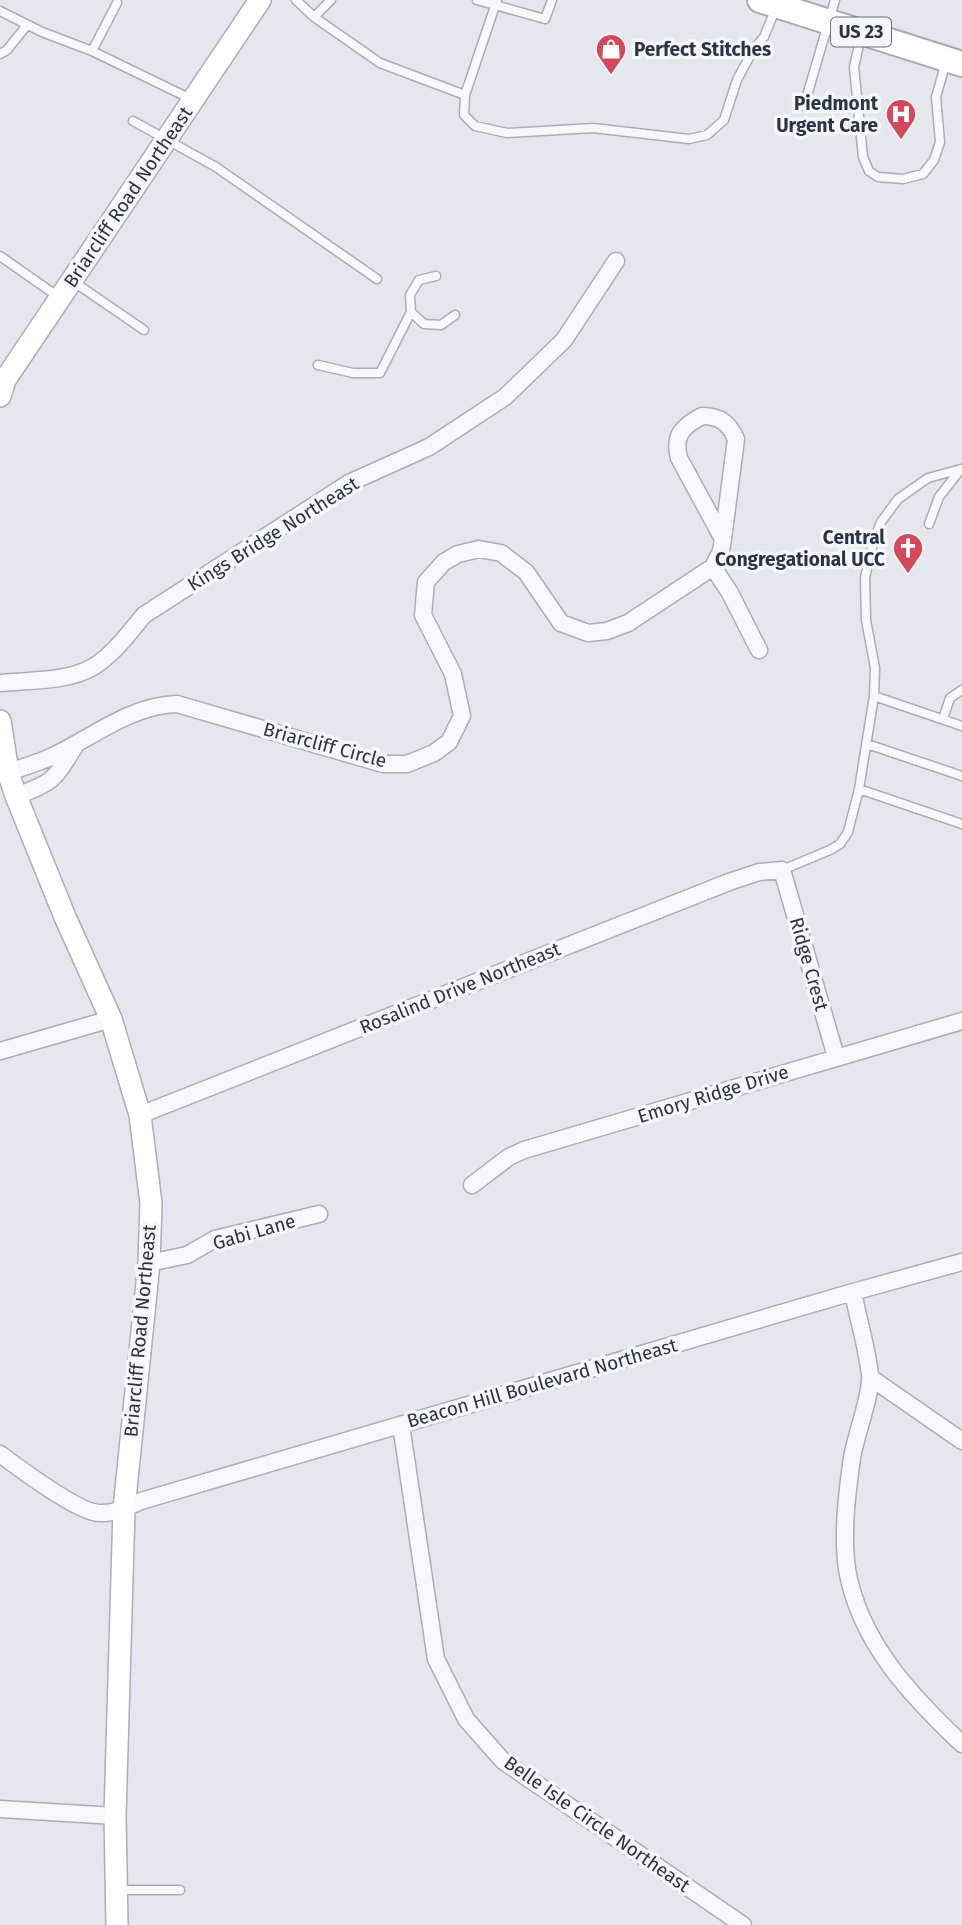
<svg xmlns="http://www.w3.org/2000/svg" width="962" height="1925" viewBox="0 0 962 1925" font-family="'Fira Sans',sans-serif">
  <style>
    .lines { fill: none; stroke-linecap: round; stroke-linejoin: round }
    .service-casing { stroke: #a9aeb7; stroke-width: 11 }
    .minor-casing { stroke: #a9aeb7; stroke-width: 19 }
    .secondary-casing { stroke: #a9aeb7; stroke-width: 24 }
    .primary-casing { stroke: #a3abb8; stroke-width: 28 }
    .service { stroke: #f7f8fa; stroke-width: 8 }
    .minor { stroke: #f7f8fa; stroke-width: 16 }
    .secondary { stroke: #fff; stroke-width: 21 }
    .primary { stroke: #fff; stroke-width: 24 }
    .labels { text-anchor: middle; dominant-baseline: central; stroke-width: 7; stroke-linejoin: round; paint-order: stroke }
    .shield { fill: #f4f6f9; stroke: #676e7b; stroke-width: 2 }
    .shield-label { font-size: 18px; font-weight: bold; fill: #2b3445 }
    .poi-label { font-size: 19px; font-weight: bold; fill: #2b3445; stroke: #f4f6f9; text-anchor: end }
    .street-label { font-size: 19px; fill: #2b3445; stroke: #f4f6f9 }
  </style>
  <rect width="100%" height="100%" fill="#e4e7ec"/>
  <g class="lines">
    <g class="service-casing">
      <path id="service" d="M 296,0 L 314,17 L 380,63 L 465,95
        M 477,0 L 545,19 L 552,0
        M 497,0 L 465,95 L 464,115 L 475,126 L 507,133 L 593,128 L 689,139 L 707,135 L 724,120 L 737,80 L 753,50 L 764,37 L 776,8
        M 0,11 L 42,32 L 92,51 L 191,99
        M 314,17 L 331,0
        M 861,36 L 854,67 L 863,157 L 869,171 L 878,177 L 903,179 L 923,174 L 934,160 L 940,142 L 936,97 L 946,62
        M 92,51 L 117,3
        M 0,54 L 7,50 L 27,25
        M 804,106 L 835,0
        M 133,121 L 216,167 L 377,279
        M 0,256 L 60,298
        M 436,276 L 419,280 L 410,295 L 411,312 L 424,324 L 441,325 L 455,315
        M 74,282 L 144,330
        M 318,365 L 353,373 L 380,373 L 411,312
        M 929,524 L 939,497 L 960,470
        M 874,696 L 962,726
        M 943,719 L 950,698 L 962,690
        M 867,744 L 962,776
        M 859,789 L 962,824
        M 782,870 L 830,850 L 840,844 L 848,832 L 859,789 L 874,696 L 875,668 L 866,620 L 865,578 L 873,543 L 881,522 L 898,499 L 928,478 L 961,469
        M 116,1890 L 180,1890"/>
    </g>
    <g class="minor-casing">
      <path id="minor" d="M 702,416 C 720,416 729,423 736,439 L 723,539 L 679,458 C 673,435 683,426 702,416 Z
        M 713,567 L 730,593 L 759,650
        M 0,683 C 30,680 67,682 93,667 C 113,655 129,633 144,615 L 349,483 L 429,447 L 505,397 L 564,340 L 616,261
        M 8,772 C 24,767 41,762 55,755 C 94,736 132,705 177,704 L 383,764 L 407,764 L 434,753 L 449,742 L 462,716 L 453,674 L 423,615 L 426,582 L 444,562 L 458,554 L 479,549 L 501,553 L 526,572 L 561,623 L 588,633 L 607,631 L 628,623 L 713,567 L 721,551 L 723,539
        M 16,796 C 54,782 54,780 75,746
        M 0,1051 L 111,1019
        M 140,1115 L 729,882 L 759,872 L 782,870 L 836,1057
        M 472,1185 L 509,1157 L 524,1150 L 962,1021
        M 149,1263 L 187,1255 L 215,1239 L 319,1214
        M 853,1292 C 858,1319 867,1347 870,1375 C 872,1394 855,1437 852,1458 C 847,1493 842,1534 847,1569 C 859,1641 911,1696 962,1744
        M 871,1378 L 962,1441
        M 401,1425 L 436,1659 L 466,1719 L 503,1761 L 743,1925
        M 0,1454 C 19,1468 77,1512 99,1513 C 114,1514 128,1507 141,1501 L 853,1292 L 962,1262
        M 0,1809 L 115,1816"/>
    </g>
    <g class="secondary-casing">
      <path id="secondary" d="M 0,396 L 5,380 L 260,0
        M 0,721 L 8,772 L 16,796 L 65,917 L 111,1019 L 140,1115 L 151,1203 L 149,1263 L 124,1509 L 115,1816 L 117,1925"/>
    </g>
    <g class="primary-casing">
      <path id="primary" d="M 760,0 L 962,64"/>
    </g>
    <use href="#service" class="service"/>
    <use href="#minor" class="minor"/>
    <use href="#secondary" class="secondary"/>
    <use href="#primary" class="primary"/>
  </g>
  <defs>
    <g id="shop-pin" transform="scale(1.575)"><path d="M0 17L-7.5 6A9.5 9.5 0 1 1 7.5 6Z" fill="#d1495b" stroke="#f4f6f9"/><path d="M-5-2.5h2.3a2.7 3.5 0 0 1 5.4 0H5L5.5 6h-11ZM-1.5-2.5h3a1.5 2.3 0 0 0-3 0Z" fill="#fff"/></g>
    <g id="hospital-pin" transform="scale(1.575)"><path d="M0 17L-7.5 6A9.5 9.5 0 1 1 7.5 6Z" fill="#d1495b" stroke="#f4f6f9"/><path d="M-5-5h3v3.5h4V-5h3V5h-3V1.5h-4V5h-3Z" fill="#fff"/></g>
    <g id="church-pin" transform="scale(1.575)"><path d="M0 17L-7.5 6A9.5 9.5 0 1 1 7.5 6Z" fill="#d1495b" stroke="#f4f6f9"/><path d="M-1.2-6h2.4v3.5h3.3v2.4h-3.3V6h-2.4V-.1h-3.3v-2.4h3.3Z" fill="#fff"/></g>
  </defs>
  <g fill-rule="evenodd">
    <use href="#shop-pin" x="611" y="49"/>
    <use href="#hospital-pin" x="901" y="114"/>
    <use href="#church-pin" x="908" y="548"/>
  </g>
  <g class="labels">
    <rect class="shield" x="831" y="17.5" width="60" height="29" rx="5"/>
    <g class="shield-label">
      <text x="861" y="32">US 23</text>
    </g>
    <g class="poi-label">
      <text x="634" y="49" text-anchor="start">Perfect Stitches</text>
      <text x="878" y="103">Piedmont<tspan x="878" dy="22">Urgent Care</tspan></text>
      <text x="885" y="537">Central<tspan x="885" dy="22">Congregational UCC</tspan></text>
    </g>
    <g class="street-label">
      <text transform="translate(128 197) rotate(-56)">Briarcliff Road Northeast</text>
      <text transform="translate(273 534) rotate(-32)">Kings Bridge Northeast</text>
      <text transform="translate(325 745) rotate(15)">Briarcliff Circle</text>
      <text transform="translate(809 964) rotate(74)">Ridge Crest</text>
      <text transform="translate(460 988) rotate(-22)">Rosalind Drive Northeast</text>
      <text transform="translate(713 1094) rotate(-17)">Emory Ridge Drive</text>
      <text transform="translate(254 1232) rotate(-16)">Gabi Lane</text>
      <text transform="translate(140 1331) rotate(-85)">Briarcliff Road Northeast</text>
      <text transform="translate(542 1383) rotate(-16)">Beacon Hill Boulevard Northeast</text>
      <text transform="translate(597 1824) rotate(35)">Belle Isle Circle Northeast</text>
    </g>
  </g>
</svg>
